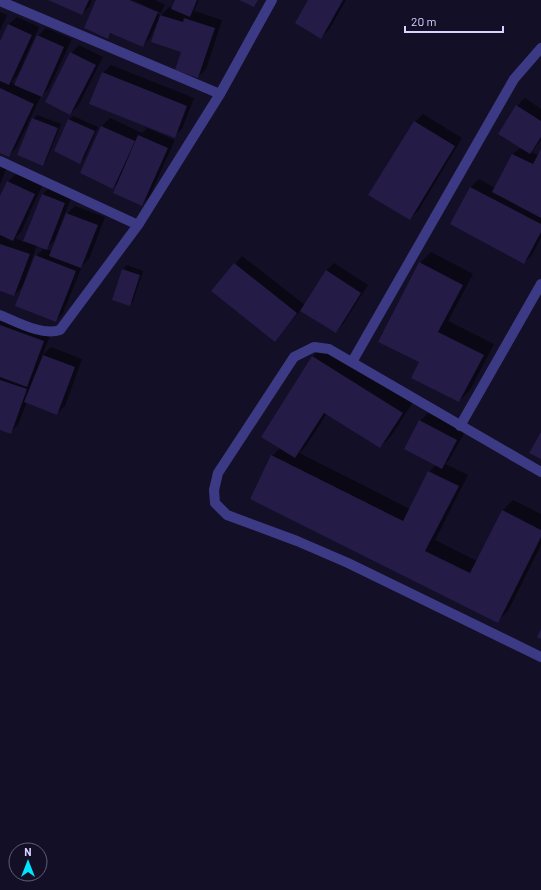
<svg xmlns="http://www.w3.org/2000/svg" width="541" height="890" viewBox="0 0 541 890" font-family="Barlow,sans-serif">
  <style>
    .shadow { fill: #0007 }
    .building { fill: #241b47 }
    .lines { fill: none; stroke-linecap: round; stroke-linejoin: round }
    .street { stroke: #3d3a85; stroke-width: 10 }
  </style>
  <rect width="100%" height="100%" fill="#130f26"/>
  <path class="shadow" d="M 51,0 L 92,0 L 90,6 L 82,13 Z
    M 97,0 L 128,0 L 160,15 L 160,16 L 169,7 L 173,8 L 176,0 L 199,0 L 194,11 L 222,20 L 206,69 L 198,77 L 182,51 L 157,23 L 150,38 L 142,46 L 112,33 L 108,37 Z
    M 132,0 L 155,0 L 165,5 L 161,13 Z
    M 309,0 L 346,0 L 329,30 L 321,37 Z
    M 0,12 L 7,15 L 0,30 Z
    M 17,17 L 39,27 L 17,76 L 11,82 L 16,84 L 38,36 L 46,28 L 72,39 L 49,88 L 41,96 L 16,148 L 8,156 L 0,152 L 0,44 L 9,24 Z
    M 79,45 L 103,57 L 78,106 L 70,113 L 71,53 Z
    M 111,65 L 194,98 L 182,129 L 174,136 L 103,73 Z
    M 525,98 L 541,109 L 541,140 L 531,152 L 539,156 L 541,151 L 541,238 L 532,255 L 524,263 L 451,224 L 471,187 L 479,179 L 495,188 L 513,154 L 521,147 L 517,106 Z
    M 423,114 L 462,138 L 418,211 L 410,218 L 415,122 Z
    M 37,115 L 61,124 L 46,161 L 42,165 L 33,119 Z
    M 73,116 L 98,127 L 84,159 L 80,162 L 69,120 Z
    M 110,118 L 142,133 L 147,128 L 175,140 L 149,197 L 141,204 L 119,182 L 113,188 L 81,173 L 102,126 Z
    M 0,158 L 9,161 L 0,185 Z
    M 16,174 L 42,186 L 21,232 L 15,238 L 24,242 L 42,195 L 50,187 L 72,196 L 54,241 L 46,249 L 52,251 L 66,216 L 65,216 L 75,206 L 105,217 L 89,259 L 82,266 L 63,313 L 56,321 L 36,256 L 44,248 L 37,245 L 23,285 L 24,285 L 14,295 L 0,290 L 0,199 L 8,182 Z
    M 431,252 L 473,274 L 448,321 L 494,344 L 470,390 L 459,401 L 420,362 L 420,263 Z
    M 242,256 L 305,305 L 326,271 L 334,263 L 368,285 L 343,324 L 336,332 L 301,310 L 274,340 L 212,291 Z
    M 127,265 L 143,271 L 133,301 L 129,305 L 113,300 L 123,269 Z
    M 0,314 L 51,333 L 42,356 L 51,347 L 82,359 L 65,406 L 57,413 L 27,402 L 18,425 L 10,432 L 0,429 Z
    M 323,346 L 413,402 L 391,436 L 380,447 L 327,413 L 306,446 L 299,453 L 410,509 L 429,472 L 436,465 L 406,449 L 420,421 L 428,413 L 465,432 L 449,460 L 445,464 L 468,475 L 435,540 L 477,561 L 503,510 L 513,500 L 541,514 L 541,545 L 508,611 L 497,622 L 272,456 L 280,448 L 262,437 L 313,356 Z"/>
  <path class="building" d="M 48,0 L 89,0 L 82,15 Z
    M 96,0 L 129,0 L 158,12 L 143,47 L 110,33 L 108,39 L 84,28 Z
    M 175,0 L 197,0 L 190,17 L 171,9 Z
    M 239,0 L 258,0 L 254,7 Z
    M 308,0 L 343,0 L 321,39 L 295,23 Z
    M 160,15 L 183,22 L 184,18 L 215,28 L 198,78 L 175,70 L 181,52 L 151,42 Z
    M 8,24 L 32,35 L 9,85 L 0,81 L 0,41 Z
    M 37,35 L 64,47 L 42,97 L 14,85 Z
    M 70,52 L 96,65 L 70,115 L 45,102 Z
    M 102,72 L 187,106 L 175,138 L 89,104 Z
    M 0,88 L 34,104 L 9,157 L 0,153 Z
    M 516,105 L 541,121 L 541,137 L 530,154 L 498,134 Z
    M 32,118 L 58,128 L 43,166 L 17,155 Z
    M 68,119 L 95,131 L 80,164 L 54,151 Z
    M 414,121 L 455,146 L 410,220 L 368,195 Z
    M 101,126 L 135,141 L 113,189 L 80,173 Z
    M 138,135 L 168,148 L 142,206 L 113,193 Z
    M 541,149 L 541,218 L 492,192 L 512,154 L 533,164 Z
    M 7,181 L 35,194 L 13,241 L 0,235 L 0,196 Z
    M 470,187 L 541,224 L 541,232 L 524,264 L 450,224 Z
    M 42,194 L 65,203 L 47,250 L 23,241 Z
    M 66,213 L 98,225 L 81,268 L 49,256 Z
    M 0,244 L 30,254 L 14,296 L 0,291 Z
    M 35,255 L 76,271 L 56,322 L 15,306 Z
    M 419,262 L 463,285 L 438,332 L 484,355 L 459,402 L 411,378 L 419,362 L 378,342 Z
    M 234,263 L 297,313 L 275,342 L 211,291 Z
    M 122,269 L 140,275 L 130,306 L 112,300 Z
    M 326,270 L 361,293 L 336,333 L 300,311 Z
    M 0,325 L 44,341 L 27,387 L 0,377 Z
    M 43,355 L 75,367 L 57,415 L 24,402 Z
    M 312,356 L 403,413 L 380,448 L 324,413 L 295,458 L 261,437 Z
    M 0,380 L 27,389 L 11,434 L 0,430 Z
    M 419,420 L 457,440 L 442,469 L 404,449 Z
    M 541,432 L 541,459 L 529,453 Z
    M 271,455 L 403,521 L 428,471 L 459,486 L 425,551 L 470,573 L 502,510 L 541,530 L 541,537 L 498,623 L 250,499 Z
    M 541,629 L 541,639 L 537,637 Z"/>
  <g class="lines">
    <path class="street" d="M 0,1 L 220,94
      M 0,161 L 138,225
      M 0,315 C 17,322 42,336 60,330 L 138,225 L 220,94 L 272,0
      M 352,362 L 514,79 L 541,48
      M 460,426 L 541,284
      M 541,472 L 329,349 L 314,347 L 294,357 L 218,473 L 214,490 L 215,503 L 227,515 L 297,541 L 348,563 L 541,657"/>
  </g>
  <g transform="translate(28 862)"><circle r="19" fill="#130f26" stroke="#625e7d"/>
  <path d="M0-3L7 15L0 10L-7 15Z" fill="#00e5ff"/>
  <text y="-6" font-size="11" font-weight="bold" text-anchor="middle" fill="#d9d4ff">N</text>
  </g>
  <path d="M405 26v6h98v-6" fill="none" stroke="#d9d4ff" stroke-width="2"/>
  <text x="411" y="26" font-size="12" fill="#d9d4ff" stroke="#130f26" stroke-width="3" paint-order="stroke">20 m</text>
</svg>
